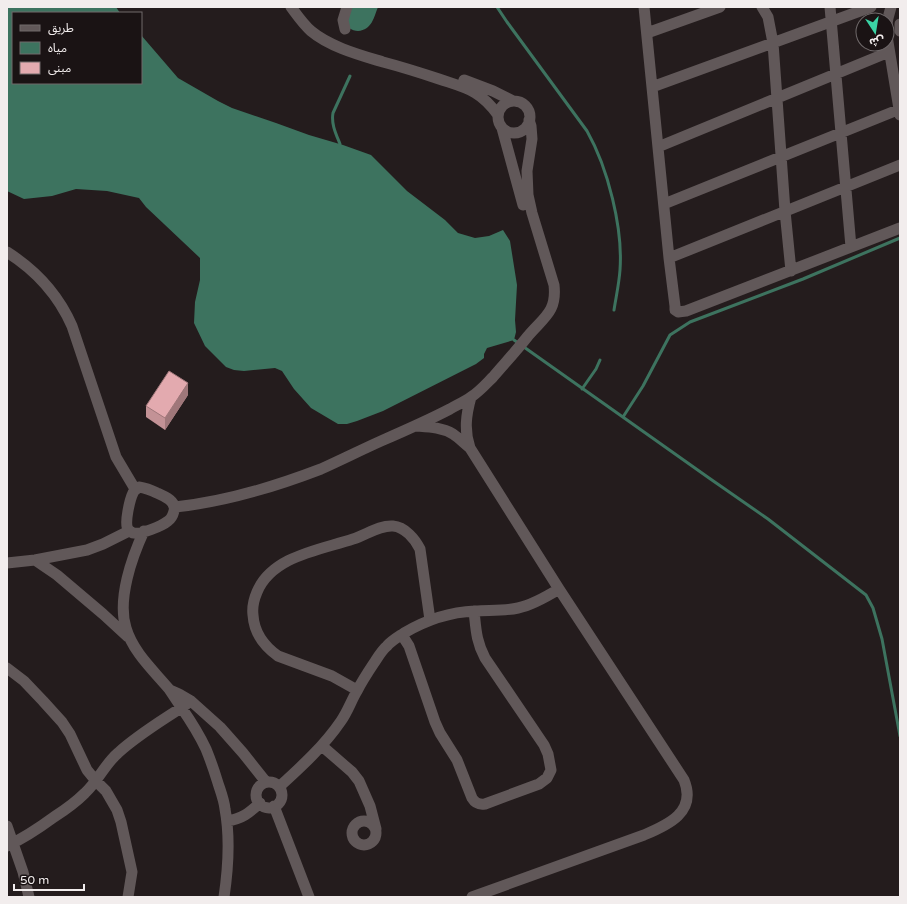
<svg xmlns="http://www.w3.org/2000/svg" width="907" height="904" viewBox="0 0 907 904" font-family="'Varela Round','Noto Sans Arabic',sans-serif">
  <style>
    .water { fill: #3d735f }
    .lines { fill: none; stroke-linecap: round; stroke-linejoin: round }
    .stream { stroke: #3d735f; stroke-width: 3 }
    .minor { stroke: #615859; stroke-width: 11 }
    .wall { fill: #c39296 }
    .shaded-wall { fill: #9f777a }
    .building { fill: #e3aaaf; stroke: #9f777a }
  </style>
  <rect width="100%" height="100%" fill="#241c1d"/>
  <path class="water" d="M 7,7 L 116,7 L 120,13 L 13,13 L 13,83 L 141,83 L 141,35 L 178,78 L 218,101 L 232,108 L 276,123 L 309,135 L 343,145 L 371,155 L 407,191 L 445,220 L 458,233 L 475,238 L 489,236 L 503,230 L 510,241 L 517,285 L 515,320 L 516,332 L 514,340 L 487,348 L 484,354 L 484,358 L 476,364 L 383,411 L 357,421 L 347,424 L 338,424 L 311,408 L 294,389 L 282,371 L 275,368 L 244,371 L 234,370 L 226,367 L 205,346 L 194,323 L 195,302 L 200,280 L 200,258 L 146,207 L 139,198 L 107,191 L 76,189 L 52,196 L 24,199 L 7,191 Z
    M 349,7 L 378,7 C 374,17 372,30 358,31 C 355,31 352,30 349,28 L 346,17 Z"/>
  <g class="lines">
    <path class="stream" d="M 497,7 L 507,22 L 587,131 C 608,168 623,228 620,270 C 619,284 616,297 614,310
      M 340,144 C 336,134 331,124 333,113 L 350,76
      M 514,340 L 709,478 L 768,519 L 866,595 L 873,608 L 882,639 L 900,736
      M 582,389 L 596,369 L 600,360
      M 623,417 L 643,386 L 670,335 L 690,322 L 803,279 L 900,238"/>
    <path class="minor" d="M 291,7 C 297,15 303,24 311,31 C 330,47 360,55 383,62 C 402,67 421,73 439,79 C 466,88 480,90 498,115
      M 644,7 L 669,258 L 675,306 L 675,310 L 678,312 L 686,311 L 900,228
      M 762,7 L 768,17 L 773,43 L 785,211 L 791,271
      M 830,7 L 851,247
      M 887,24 L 888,18 L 891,7
      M 900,24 L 900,31
      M 345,29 L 343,20 L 347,7
      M 647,33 L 720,7
      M 887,36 L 900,115
      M 464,80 L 493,91 L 513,101
      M 652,87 L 871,7
      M498 117a16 16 0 1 1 32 0a16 16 0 1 1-32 0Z
      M 502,128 L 523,205
      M 658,147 L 889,52
      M 664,204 L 900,109
      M 7,252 C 37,271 58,294 72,326 L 116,457 L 135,489
      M 669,258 L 900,165
      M 415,426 C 428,427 441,427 453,434 C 459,438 465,444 470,448 L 559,589 L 684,780 C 697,812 668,825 644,835 L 472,897
      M 470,448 C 464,430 466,415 471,397
      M 139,487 C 146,488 151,490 157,493 C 164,496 177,501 174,511 C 173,515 171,519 168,521 C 162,526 140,535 133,533 C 131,532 129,531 128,529 C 124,524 130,499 133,493 C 134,490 137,489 139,487 Z
      M 175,507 C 225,502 274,487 321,469 C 341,460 361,450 381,441 C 404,431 427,421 450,409 C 457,405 464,402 471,397 C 479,392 486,384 493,377 C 505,363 517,350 528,336 C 544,317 557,312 554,285 L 532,213 L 528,195 L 527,171 L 532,139 L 531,126 L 529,120
      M 144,531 C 132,557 117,599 126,628 C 133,652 153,670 169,689 C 173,695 177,701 181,707 C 190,720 199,734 206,749 C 210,759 214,770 217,780 C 220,790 224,799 225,809 C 230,836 228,870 224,897
      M 35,560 L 57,575 L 103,614 L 128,637
      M 7,563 L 35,560 L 87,550 L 103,544 L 129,531
      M 402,635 L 409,646 L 435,722 L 440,733 L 457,760 L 472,798 C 475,803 479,805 485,804 L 539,784 L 547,778 L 551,770 L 548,754 L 544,745 L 485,658 C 476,641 476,629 474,611
      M 7,668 L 24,681 L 43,701 L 62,722 L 70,734 L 87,770 L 96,781 L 106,791 L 117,810 L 121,822 L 132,872 L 128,897
      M 170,690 L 179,694 L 191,701 L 220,727 L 243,753 L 266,782
      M 357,690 L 332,676 L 278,656 C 264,646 254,632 253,615 C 252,607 254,599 257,592 C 272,556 320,550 353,539 C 366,535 379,525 393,526 C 405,527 415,539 420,549 L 430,620
      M 322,746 L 352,772 L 359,781 L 370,806 L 376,829
      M256 795a13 13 0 1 1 26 0a13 13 0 1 1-26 0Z
      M 279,787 C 302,766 324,746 341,721 C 348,711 351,701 357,691 C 362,681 368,672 374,663 C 378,657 382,650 387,646 C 391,641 398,637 404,633 C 426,620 450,612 475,611 C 489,610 504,611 518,608 C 532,605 546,597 559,589
      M 274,806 L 309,897
      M352 833a12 12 0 1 1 24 0a12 12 0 1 1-24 0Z
      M 227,821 C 242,819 249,813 260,803
      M 7,826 L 23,872 L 29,897
      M 7,846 C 24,838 39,828 54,817 C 65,810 76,802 85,793 C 98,781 105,764 118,753 C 141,732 167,718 191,701"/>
  </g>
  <path class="wall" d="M 188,395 L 165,430 L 146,417 L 146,406 Z"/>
  <path class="shaded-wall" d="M 188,383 L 188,395 L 165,430 L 165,418 Z"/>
  <path class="building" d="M 169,371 L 188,383 L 165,418 L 146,406 Z"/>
  <rect width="907" height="904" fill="none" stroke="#f2eded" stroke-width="16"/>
  <rect x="12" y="12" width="130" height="72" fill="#1a1314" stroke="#706a6b"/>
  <rect x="20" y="25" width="20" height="6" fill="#615859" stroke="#706a6b"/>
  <text x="48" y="32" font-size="12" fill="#f2eded">طريق</text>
  <rect x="20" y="42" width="20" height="12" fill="#3d735f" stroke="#706a6b"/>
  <text x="48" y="52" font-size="12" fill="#f2eded">مياه</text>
  <rect x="20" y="62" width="20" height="12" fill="#e3aaaf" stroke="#706a6b"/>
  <text x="48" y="72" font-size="12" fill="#f2eded">مبنى</text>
  <g transform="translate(875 32) rotate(168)"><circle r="19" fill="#1a1314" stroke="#706a6b"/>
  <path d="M0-3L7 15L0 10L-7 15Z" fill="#3ad4a5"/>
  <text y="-6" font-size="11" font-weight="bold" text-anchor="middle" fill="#f2eded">ش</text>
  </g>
  <path d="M14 884v6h70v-6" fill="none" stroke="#f2eded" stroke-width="2"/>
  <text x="20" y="884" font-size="12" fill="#f2eded" stroke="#1a1314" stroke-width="3" paint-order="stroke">50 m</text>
</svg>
